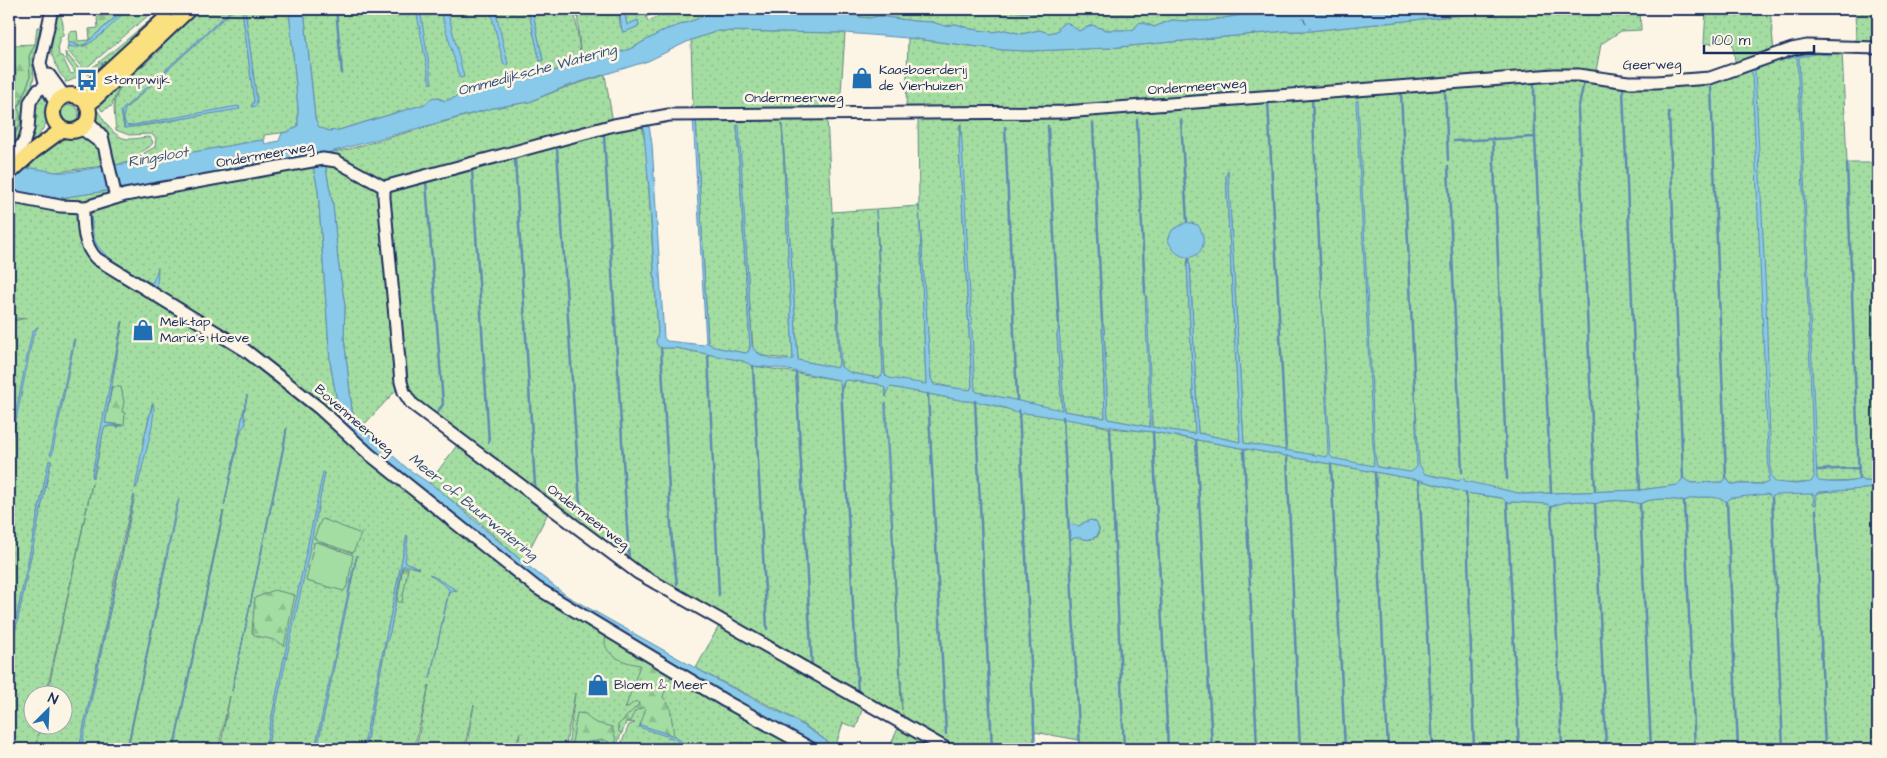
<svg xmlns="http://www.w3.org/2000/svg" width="1887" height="758" viewBox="0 0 1887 758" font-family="'Architects Daughter',sans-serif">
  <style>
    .grass { fill: url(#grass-dots); stroke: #608680; fill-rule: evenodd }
    .forest { fill: url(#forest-firs); stroke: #608680 }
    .garden { fill: #a4dda2; stroke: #608680 }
    .water { fill: #89c9ea; stroke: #5d8bb2; fill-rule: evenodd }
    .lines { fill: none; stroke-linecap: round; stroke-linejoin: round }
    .stream { stroke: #5d8bb2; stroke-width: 2.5 }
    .ferry { stroke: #365681; stroke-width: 1; stroke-dasharray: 6 5; stroke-linecap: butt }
    .minor-casing { stroke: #1b2f5e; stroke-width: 15 }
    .major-casing { stroke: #1b2f5e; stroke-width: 18 }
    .minor { stroke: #fcf5e5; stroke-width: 11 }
    .major { stroke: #fbe080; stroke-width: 14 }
    .labels { text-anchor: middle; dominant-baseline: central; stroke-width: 5; stroke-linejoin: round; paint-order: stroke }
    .street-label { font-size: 14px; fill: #1b2f5e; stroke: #fcf5e5 }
    .poi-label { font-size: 14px; fill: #1b2f5e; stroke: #fcf5e5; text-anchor: start }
    .water-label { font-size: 15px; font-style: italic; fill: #365681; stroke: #fcf5e5 }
  </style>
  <defs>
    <pattern id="grass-dots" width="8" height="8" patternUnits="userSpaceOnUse" patternTransform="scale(1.25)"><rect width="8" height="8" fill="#a4dda2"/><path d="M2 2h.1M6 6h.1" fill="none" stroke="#8dbe8e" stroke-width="1.8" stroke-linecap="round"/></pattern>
    <pattern id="forest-firs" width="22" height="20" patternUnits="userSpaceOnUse" patternTransform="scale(1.25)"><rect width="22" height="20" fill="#a4dda2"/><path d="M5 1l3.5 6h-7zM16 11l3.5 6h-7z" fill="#8dbe8e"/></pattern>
  </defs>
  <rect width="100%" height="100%" fill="#fcf5e5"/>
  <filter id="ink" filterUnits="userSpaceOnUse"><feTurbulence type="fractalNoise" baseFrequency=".02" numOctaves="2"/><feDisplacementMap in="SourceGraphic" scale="10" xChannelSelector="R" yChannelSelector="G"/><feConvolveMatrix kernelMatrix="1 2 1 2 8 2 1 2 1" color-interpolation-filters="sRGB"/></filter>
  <g filter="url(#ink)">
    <path class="grass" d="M 128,9 L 156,9 L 84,70 L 67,50 L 68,44 L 69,46 L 86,46 Z
      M 164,9 L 173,9 L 144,35 L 104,65 L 102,63 L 88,75 L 87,72 Z
      M 192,9 L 232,9 L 121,111 L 124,128 L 156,124 L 240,107 L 128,126 C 123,123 123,114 125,109 L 234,9 L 242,9 L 254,102 L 251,106 L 257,103 L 245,9 L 289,9 L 298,109 L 298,126 L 288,132 L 264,135 L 264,140 L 255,141 L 144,161 L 142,158 L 144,153 L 155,147 L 156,138 L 151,134 L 129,135 L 116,130 C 115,122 114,113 114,105 C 116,89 130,75 141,65 L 143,66 L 162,48 L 160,44 Z
      M 304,9 L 528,9 L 540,61 L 543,60 L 532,9 L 574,9 L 580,51 L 577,9 L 619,9 L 620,25 L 623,32 L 639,26 L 638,20 L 627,25 L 624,9 L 663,9 L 646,17 L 648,21 L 678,9 L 718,9 L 697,19 L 665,30 L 630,49 L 484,91 L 467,93 L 445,101 L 437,97 L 430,99 L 425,104 L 339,130 L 328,131 L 319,128 L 315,118 Z
      M 723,9 L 846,9 C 836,14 825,11 814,13 L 736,13 Z
      M 847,9 L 974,9 L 1038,13 L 1050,9 L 1292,9 L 1271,14 L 1253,13 L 1207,21 L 1184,21 L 1172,20 L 1154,27 L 1144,22 L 1138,24 L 1134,29 L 1131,30 L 1106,30 L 1092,25 L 1079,31 L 1074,28 L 1069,23 L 1061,25 L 1057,31 L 1049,33 L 1039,30 L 1022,34 L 1005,30 L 992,32 L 971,29 L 956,24 L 945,26 L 932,22 L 914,21 L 879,16 L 869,18 L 860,17 L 854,11 Z
      M 1518,9 L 1640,9 L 1641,30 L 1621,31 L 1601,44 L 1596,71 L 1571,70 L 1075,106 L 906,109 L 908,38 L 1003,50 L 1029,51 L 1109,48 L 1287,31 L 1310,31 Z
      M 1706,9 L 1770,9 L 1774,52 L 1736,67 L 1732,41 L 1704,44 Z
      M 1855,9 L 1878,9 L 1878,43 L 1856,42 Z
      M 58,12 C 63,18 64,27 63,36 L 60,36 L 60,42 L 58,42 L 59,56 L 62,56 L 70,73 L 73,74 L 75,72 L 66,59 L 65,52 L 82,72 C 77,76 72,82 65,82 L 66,80 L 60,74 L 51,53 L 54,27 Z
      M 37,27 L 40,27 L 37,48 L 32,58 L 34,77 L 23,135 L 9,156 L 9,142 L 17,131 L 21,118 L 18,109 L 30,78 L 29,56 L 35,44 Z
      M 718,31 L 845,33 L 840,108 L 693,110 L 691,40 Z
      M 1842,50 L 1847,163 L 1878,163 L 1878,482 L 1864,481 L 1861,479 L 1856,481 C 1815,483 1773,484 1731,484 L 1726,478 L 1723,482 L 1691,483 L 1683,478 L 1678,485 L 1640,490 L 1523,494 L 1425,474 L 1417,467 L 1411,473 L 1244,443 L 1228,172 L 1226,176 L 1240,442 L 1198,433 L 1190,263 L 1189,262 L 1187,263 L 1195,434 L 1152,427 L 1146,296 L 1150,427 L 1108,419 L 1104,327 L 1102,323 L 1105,418 L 1064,411 L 1059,329 L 1057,335 L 1062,411 L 977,392 L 974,388 L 960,124 L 959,144 L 972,386 L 970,390 L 968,391 L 932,383 L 931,378 L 921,249 L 926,385 L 889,378 L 885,375 L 877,221 L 883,374 L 879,378 L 851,373 L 841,368 L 833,217 L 832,218 L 839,364 L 837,368 L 798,360 L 782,124 L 793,360 L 764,356 L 753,349 L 737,125 L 750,348 L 748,352 L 745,353 L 714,347 L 708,343 L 696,119 L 827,118 L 832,212 L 919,206 L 918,118 L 1018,118 L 1092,115 L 1565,77 L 1696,84 L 1798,51 Z
      M 128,74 L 116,94 L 112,106 L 109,107 L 102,111 L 99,106 L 96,108 C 104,120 113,139 130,139 C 137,139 143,137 150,137 L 153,142 C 150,151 138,148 139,160 L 115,165 L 110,143 L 92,118 L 92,111 L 94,103 Z
      M 605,75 L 613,123 L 389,184 L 323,154 L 349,149 L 493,108 L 529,102 L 564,88 Z
      M 45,97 C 61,120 29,144 16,159 L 32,108 L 39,98 Z
      M 644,121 L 642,126 L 646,146 L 658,334 L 656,341 L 661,348 L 676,348 L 743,361 L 754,366 L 839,380 L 843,388 L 844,381 L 847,380 L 878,384 L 885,388 L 886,397 L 888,389 L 891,387 L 965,401 L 975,401 L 1024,413 L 1063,417 L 1110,428 L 1153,432 L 1419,480 L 1466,493 L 1502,498 L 1507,503 L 1513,502 L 1548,504 L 1551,507 C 1562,501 1584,499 1595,504 C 1606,499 1629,500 1640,504 C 1652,497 1670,499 1684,501 C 1694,496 1714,496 1725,499 C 1741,493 1795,492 1813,494 L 1816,505 L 1816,495 L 1820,492 L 1878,488 L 1878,749 L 1080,749 L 1079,740 L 1034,732 L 1035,749 L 956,749 L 903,720 L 903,714 L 902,720 L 720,615 L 629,560 L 415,400 L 409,388 L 388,196 L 389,192 L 394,188 ZM 885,403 L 886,403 L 902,710 L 901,702 ZM 1091,520 L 1096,522 L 1099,529 L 1098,536 C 1084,544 1086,537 1075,537 L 1070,525 L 1079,526 L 1085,522 Z
      M 79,134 C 97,137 101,151 103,166 L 56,172 L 29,168 L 22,170 L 63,135 Z
      M 315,155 L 313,166 L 318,190 L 330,362 L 341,424 L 537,584 L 731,700 L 819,749 L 701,749 L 686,745 L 674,736 L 640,725 L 640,727 L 675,739 L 679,743 L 677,749 L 619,749 L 629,725 L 635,723 L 626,722 L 615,749 L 568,749 L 575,693 L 565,749 L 518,749 L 520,732 L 515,749 L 466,749 L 474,705 L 464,749 L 416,749 L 429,685 L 414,749 L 365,749 L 386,644 L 390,632 L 402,567 L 404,565 L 419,568 L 405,562 L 407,535 L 363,749 L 317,749 L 357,555 L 315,749 L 267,749 L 325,473 L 322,479 L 265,749 L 220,749 L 230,696 L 218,749 L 174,749 L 223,511 L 173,749 L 128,749 L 167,558 L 127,749 L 36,749 L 37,740 L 34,749 L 9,749 L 9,661 L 51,461 L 49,461 L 46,475 L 9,653 L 9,322 L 26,318 L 9,320 L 9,188 C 22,196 44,197 60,198 L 191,178 L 262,161 L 268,161 L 269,166 L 289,161 L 288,159 ZM 123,321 L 105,423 L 119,427 L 108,426 L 104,428 L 94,477 L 92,475 ZM 74,339 L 64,395 L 51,455 ZM 247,395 L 244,414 L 246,422 L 241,430 L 224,506 ZM 152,404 L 151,427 L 138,484 L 144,439 ZM 286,429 L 285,442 L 232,691 L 283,447 ZM 92,484 L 47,695 L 62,696 L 62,726 L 41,726 L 38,736 L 40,726 L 32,726 L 32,696 L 46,695 ZM 134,495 L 135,496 L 81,745 L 80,745 L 122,543 Z
      M 332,162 L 379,189 L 399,387 L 361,428 L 357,424 L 352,410 L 344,337 L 345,306 L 338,260 L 333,205 L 325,165 Z
      M 458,444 L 549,511 L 523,562 L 473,517 L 429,483 Z
      M 720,624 L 863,707 L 856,728 L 843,723 L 835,748 C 795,713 742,694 696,668 Z
      M 898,728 L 938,749 L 889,749 Z"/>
    <path class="forest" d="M 122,11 L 85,44 L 79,46 L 68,42 L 69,32 L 77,31 L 78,41 L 90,40 L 89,29 L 98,28 L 97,18 L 106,13 Z
      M 35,44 L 29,56 L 30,78 L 18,108 L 21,118 L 20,124 L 9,142 L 9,106 L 16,92 L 16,76 L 12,45 Z
      M 112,387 L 121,387 L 124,402 L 122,412 L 125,413 L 124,425 L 105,423 Z
      M 403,567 L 408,568 L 402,602 L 397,602 Z
      M 274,590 L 295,595 L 284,646 C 276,639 266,638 255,636 L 252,632 L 255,598 Z
      M 606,636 L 668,671 L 671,676 L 663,697 L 670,706 L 674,736 L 640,725 L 645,712 L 644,707 L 635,711 L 630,721 L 626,722 L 622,733 L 619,732 L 618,725 L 639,704 L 636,701 L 625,709 L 640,665 C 625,663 600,655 606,636 Z
      M 577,713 L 586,714 C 591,724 602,724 612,727 L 616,740 L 613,749 L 606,749 L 609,742 L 604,740 L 588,742 L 587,749 L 571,749 Z"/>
    <path class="garden" d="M61 114a9 9 0 1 1 18 0a9 9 0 1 1-18 0Z
      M 323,519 L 361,534 L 353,553 L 318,541 L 314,538 L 321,520 Z
      M 317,542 L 353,555 L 348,584 L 344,591 L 306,581 L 314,543 Z"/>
    <path class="water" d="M 125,9 L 128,9 C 114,21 89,54 69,46 L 69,42 L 79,46 L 85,44 Z
      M 232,9 L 234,9 L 125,109 C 123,114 123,123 128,126 L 238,106 L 240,109 L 125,128 L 121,111 Z
      M 242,9 L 245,9 L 257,103 L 256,106 L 251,107 L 254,102 Z
      M 289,9 L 304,9 L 315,118 L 319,127 L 329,131 L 339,130 L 425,104 L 433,97 L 445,101 L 467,93 L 484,91 L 630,49 L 665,30 L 697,19 L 718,9 L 736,13 L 814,13 C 826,10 836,13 847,9 L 854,11 L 860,17 L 869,18 L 879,16 L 914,21 L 932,22 L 945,26 L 956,24 L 971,29 L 992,32 L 1005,30 L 1022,34 L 1039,30 L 1049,33 L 1057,31 L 1061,25 L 1066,22 L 1079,31 L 1092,25 L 1106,30 L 1131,30 L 1134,29 L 1140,22 L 1154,27 L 1172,20 L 1184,21 L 1207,21 L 1253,13 L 1271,14 L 1292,9 L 1518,9 L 1310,31 L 1287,31 L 1109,48 L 1029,51 L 1003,50 L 908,38 L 845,33 L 718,31 L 691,40 L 648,61 L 564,87 L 529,102 L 493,108 L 323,154 L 333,205 L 338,260 L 345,306 L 344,337 L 352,410 L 357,424 L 408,469 L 438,489 L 523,562 L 567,596 L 717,680 L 793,719 L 825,740 L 836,749 L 819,749 L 560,599 L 392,467 L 341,424 L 330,362 L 318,190 L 313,166 L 315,155 L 288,159 L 282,155 L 268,158 L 268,161 L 262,161 L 191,178 L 60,198 C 44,197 22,196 9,188 L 9,166 L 24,170 L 32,168 L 56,172 L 69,172 L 161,158 L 255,141 L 264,140 L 265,144 L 279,141 L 282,133 L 288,132 L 298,126 L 298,109 Z
      M 416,9 L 420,9 L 432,83 L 430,84 Z
      M 440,9 L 447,9 L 464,77 L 460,78 L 459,76 Z
      M 490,9 L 495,9 L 508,64 L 504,65 Z
      M 528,9 L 532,9 L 543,60 L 540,61 Z
      M 619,9 L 624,9 L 627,25 L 638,20 L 639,26 L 625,32 L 622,31 Z
      M 974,9 L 1050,9 L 1038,13 Z
      M 1817,53 L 1831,53 L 1831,55 L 1816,54 L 1799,57 L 1817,479 L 1819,481 C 1833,483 1849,483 1861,479 L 1864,481 L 1878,482 L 1878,488 L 1820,492 L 1816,495 L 1816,505 L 1814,505 L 1813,494 L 1774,495 L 1772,498 L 1768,494 L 1730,498 L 1727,502 C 1719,495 1693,496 1684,501 C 1670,499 1652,497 1640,504 C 1629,500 1606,499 1595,504 C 1584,499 1562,501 1551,507 L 1548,504 L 1513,502 L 1507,503 L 1502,498 L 1466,493 L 1419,480 L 1153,432 C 1109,428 1067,418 1024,413 L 1021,415 L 1019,411 L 1016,413 C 1009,407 975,401 965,401 L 891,387 L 888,389 L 886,397 L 885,388 L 878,384 L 847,380 L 844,381 L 841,388 L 839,380 L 778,368 L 753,366 L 743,361 L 676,348 L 661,348 L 657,345 L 656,341 L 658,333 L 649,189 L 643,123 L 648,120 L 652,144 L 664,338 L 667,341 L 704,345 L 706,343 L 693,117 L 696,120 L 708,343 L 714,347 L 745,353 L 748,352 L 750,348 L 737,125 L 739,125 L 752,345 C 755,358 782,362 793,359 L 782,124 L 798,360 L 837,368 L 839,364 L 833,217 L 841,367 L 851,373 L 879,378 L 883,374 L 876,210 L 885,375 L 889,378 L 926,384 L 919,206 L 931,378 L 934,385 L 970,390 L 972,386 L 959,144 L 961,124 L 975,390 L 977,392 L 1062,410 L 1057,335 L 1059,326 L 1064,411 L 1105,418 L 1102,321 L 1104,327 L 1108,419 L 1150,427 L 1145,292 L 1147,300 L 1152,427 L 1195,434 L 1187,263 L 1188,262 L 1190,263 L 1198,433 L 1240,442 L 1226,176 L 1228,170 L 1244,443 L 1327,457 L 1328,454 L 1321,279 L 1330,455 L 1332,458 L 1374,466 L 1356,101 L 1358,100 L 1375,455 L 1377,467 L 1411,472 L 1417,467 L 1415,393 L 1419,464 L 1425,474 L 1459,481 L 1463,477 L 1465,481 L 1523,494 L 1640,490 L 1678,485 L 1683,478 L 1691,483 L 1723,482 L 1726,477 L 1731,484 L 1764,484 L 1768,482 L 1769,475 L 1752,73 L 1750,71 L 1736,77 L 1735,75 C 1762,65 1788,55 1817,53 ZM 1795,57 L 1797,58 L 1806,258 L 1814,477 L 1811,482 L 1796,484 L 1775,482 L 1771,476 L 1766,297 L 1755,70 L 1772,63 Z
      M 89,213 L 91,214 C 92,223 92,233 95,241 C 101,257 136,274 151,283 L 153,282 L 158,268 L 157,288 L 199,315 L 197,317 L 102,257 L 90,243 L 88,214 Z
      M 1187,222 L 1198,225 C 1217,255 1180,272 1168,240 L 1172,230 Z
      M 122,322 L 105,423 L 122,426 L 108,426 L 104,428 L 93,478 L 92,475 Z
      M 38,326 L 33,336 L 11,445 L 9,445 L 32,332 Z
      M 75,339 L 52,455 L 50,455 L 74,339 Z
      M 247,395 L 244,414 L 246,424 L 241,430 L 224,506 Z
      M 153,403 C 158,413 141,469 138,484 L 135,489 L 144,439 Z
      M 885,403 L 886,403 L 902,701 L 885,413 Z
      M 287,428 L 285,442 L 232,691 Z
      M 49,460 L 51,461 L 9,661 L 9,653 Z
      M 323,472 L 325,473 L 306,567 L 267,749 L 265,749 Z
      M 134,495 L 82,745 L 80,745 Z
      M 179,499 L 127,749 L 176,507 Z
      M 224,511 L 174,749 L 173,749 Z
      M 1091,520 L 1096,522 L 1099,529 L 1097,536 C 1083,545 1081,532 1069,541 L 1069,524 L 1079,526 L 1085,522 Z
      M 407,535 L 408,538 L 405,562 L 419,569 L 404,565 L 402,567 L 390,632 L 386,644 L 365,749 L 363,749 Z
      M 357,555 L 317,749 L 315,749 L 352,574 Z
      M 429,574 L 458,591 L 452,590 L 449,592 L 430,679 L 449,589 Z
      M 640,725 L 674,736 L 686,745 L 701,749 L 686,746 L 683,749 L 677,749 L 679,743 L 675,739 L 639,727 Z"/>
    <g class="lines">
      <path class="stream" d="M 336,9 L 342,74
        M 9,36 L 15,91 L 9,103
        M 1584,82 L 1578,110 L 1595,491
        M 1534,83 L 1535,137 L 1551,493
        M 1711,87 L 1726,477
        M 1623,90 L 1640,490
        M 1445,91 L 1448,160
        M 1401,92 L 1415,393
        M 1312,99 L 1321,280
        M 1268,101 L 1286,450
        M 1669,112 L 1683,478
        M 995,118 L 1012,118
        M 1018,118 L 1029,118
        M 1137,120 L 1145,292
        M 1181,120 L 1187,222
        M 1093,123 L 1102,321
        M 1048,126 L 1059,326
        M 1005,127 L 1017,400
        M 604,135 L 629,560
        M 1493,138 L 1507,479
        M 1454,141 L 1535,137
        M 557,149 L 581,518
        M 515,159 L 535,485
        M 1847,163 L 1859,478
        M 1448,166 L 1462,472
        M 472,170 L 489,442
        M 426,182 L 443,404 L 438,412
        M 1188,262 L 1189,258
        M 661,348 L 672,543 L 677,584
        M 708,355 L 719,595
        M 753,366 L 767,629
        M 796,372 L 812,668
        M 841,388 L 858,693
        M 928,394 L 946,734
        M 975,401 L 992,749
        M 1019,410 L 1035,749
        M 1063,417 L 1080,749
        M 1110,429 L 1124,749
        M 1153,432 L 1168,749
        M 1196,440 L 1212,749
        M 1244,449 L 1257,749
        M 1287,457 L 1300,749
        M 1331,465 L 1345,749
        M 1818,470 L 1859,468
        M 1375,473 L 1388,749
        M 1419,480 L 1433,749
        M 1466,493 L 1474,749
        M 1772,498 L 1783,749
        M 1684,501 L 1695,749
        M 1727,502 L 1738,749
        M 1507,503 L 1519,749
        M 1595,504 L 1606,749
        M 1640,504 L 1651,749
        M 1551,507 L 1562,749
        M 1816,510 L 1825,749"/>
      <path class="ferry" d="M 1297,9 L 1310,29"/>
      <g class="minor-casing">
        <path id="minor" d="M 52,9 L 40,63 L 46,86 L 56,104
          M 49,75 L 65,97
          M 87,120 L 102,136 L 116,198
          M 81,128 L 101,143
          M 9,160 L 24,142 L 28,129 L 30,102 L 37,91 L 50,83
          M 384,187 L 384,198 L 401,382 L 404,392 L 411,403 L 638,573 L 947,749
          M 13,197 L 60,206 L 86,207 L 125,195 L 323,159 L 336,161 L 384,187 L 614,125 L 669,115 L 1064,112 L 1554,75 L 1578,75 L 1628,82 L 1656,82 L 1710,78 L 1792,49 L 1807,46 L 1878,48
          M 83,207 C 83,225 83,246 97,259 L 245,350 L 319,408 L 369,454 L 537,588 L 725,701 L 812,749"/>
      </g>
      <g class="major-casing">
        <path id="major" d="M53 113a18 18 0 1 1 36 0a18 18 0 1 1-36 0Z
          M 79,98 L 165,19
          M 87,106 L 189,9
          M 9,173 L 32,152 L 63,129"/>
      </g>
      <use href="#minor" class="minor"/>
      <use href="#major" class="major"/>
    </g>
  </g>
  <defs>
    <g id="shop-bare" transform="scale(1.725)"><path d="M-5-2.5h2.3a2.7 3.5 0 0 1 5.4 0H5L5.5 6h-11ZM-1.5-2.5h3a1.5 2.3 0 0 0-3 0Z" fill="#1f6fb2" stroke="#fcf5e5" stroke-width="2.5" paint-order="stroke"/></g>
    <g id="bus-bare" transform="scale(1.725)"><path d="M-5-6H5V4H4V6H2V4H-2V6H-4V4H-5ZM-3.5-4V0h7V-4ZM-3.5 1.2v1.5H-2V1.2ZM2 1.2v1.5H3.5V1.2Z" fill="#1f6fb2" stroke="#fcf5e5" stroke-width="2.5" paint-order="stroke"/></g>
  </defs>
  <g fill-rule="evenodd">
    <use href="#shop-bare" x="862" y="78"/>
    <use href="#bus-bare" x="87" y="80"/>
    <use href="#shop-bare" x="143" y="330"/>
    <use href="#shop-bare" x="598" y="685"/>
  </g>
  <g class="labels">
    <g class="street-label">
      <text transform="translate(1652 65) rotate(-1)">Geerweg</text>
      <text transform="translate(1197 87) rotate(-4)">Ondermeerweg</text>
      <text x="794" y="98">Ondermeerweg</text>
      <text transform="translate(265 155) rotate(-10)">Ondermeerweg</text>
      <text transform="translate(354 420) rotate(41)">Bovenmeerweg</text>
      <text transform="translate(588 517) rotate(37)">Ondermeerweg</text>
    </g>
    <g class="poi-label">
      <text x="879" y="70">Kaasboerderij<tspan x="879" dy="16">de Vierhuizen</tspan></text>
      <text x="104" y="80">Stompwijk</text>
      <text x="160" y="322">Melktap<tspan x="160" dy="16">Maria's Hoeve</tspan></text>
      <text x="614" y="685">Bloem &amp; Meer</text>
    </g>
    <g class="water-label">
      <text transform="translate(537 70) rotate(-15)">Ommedijksche Watering</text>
      <text transform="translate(158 157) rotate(-10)">Ringsloot</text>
      <text transform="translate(473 507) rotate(39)">Meer of Buurwatering</text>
    </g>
  </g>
  <rect width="1887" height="758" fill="none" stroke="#fcf5e5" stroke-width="30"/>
  <rect x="15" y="15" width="1857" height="728" fill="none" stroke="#1b2f5e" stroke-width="2" filter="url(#ink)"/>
  <g transform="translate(48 710) rotate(24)"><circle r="24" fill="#fcf5e5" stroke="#a2a6af"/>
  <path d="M0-4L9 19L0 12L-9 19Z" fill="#1f6fb2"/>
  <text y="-8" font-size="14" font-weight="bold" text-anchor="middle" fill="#1b2f5e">N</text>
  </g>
  <path d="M1704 45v8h110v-8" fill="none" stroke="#1b2f5e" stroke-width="2.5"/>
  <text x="1712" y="45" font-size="15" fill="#1b2f5e" stroke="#fcf5e5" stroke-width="4" paint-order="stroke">100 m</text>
</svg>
